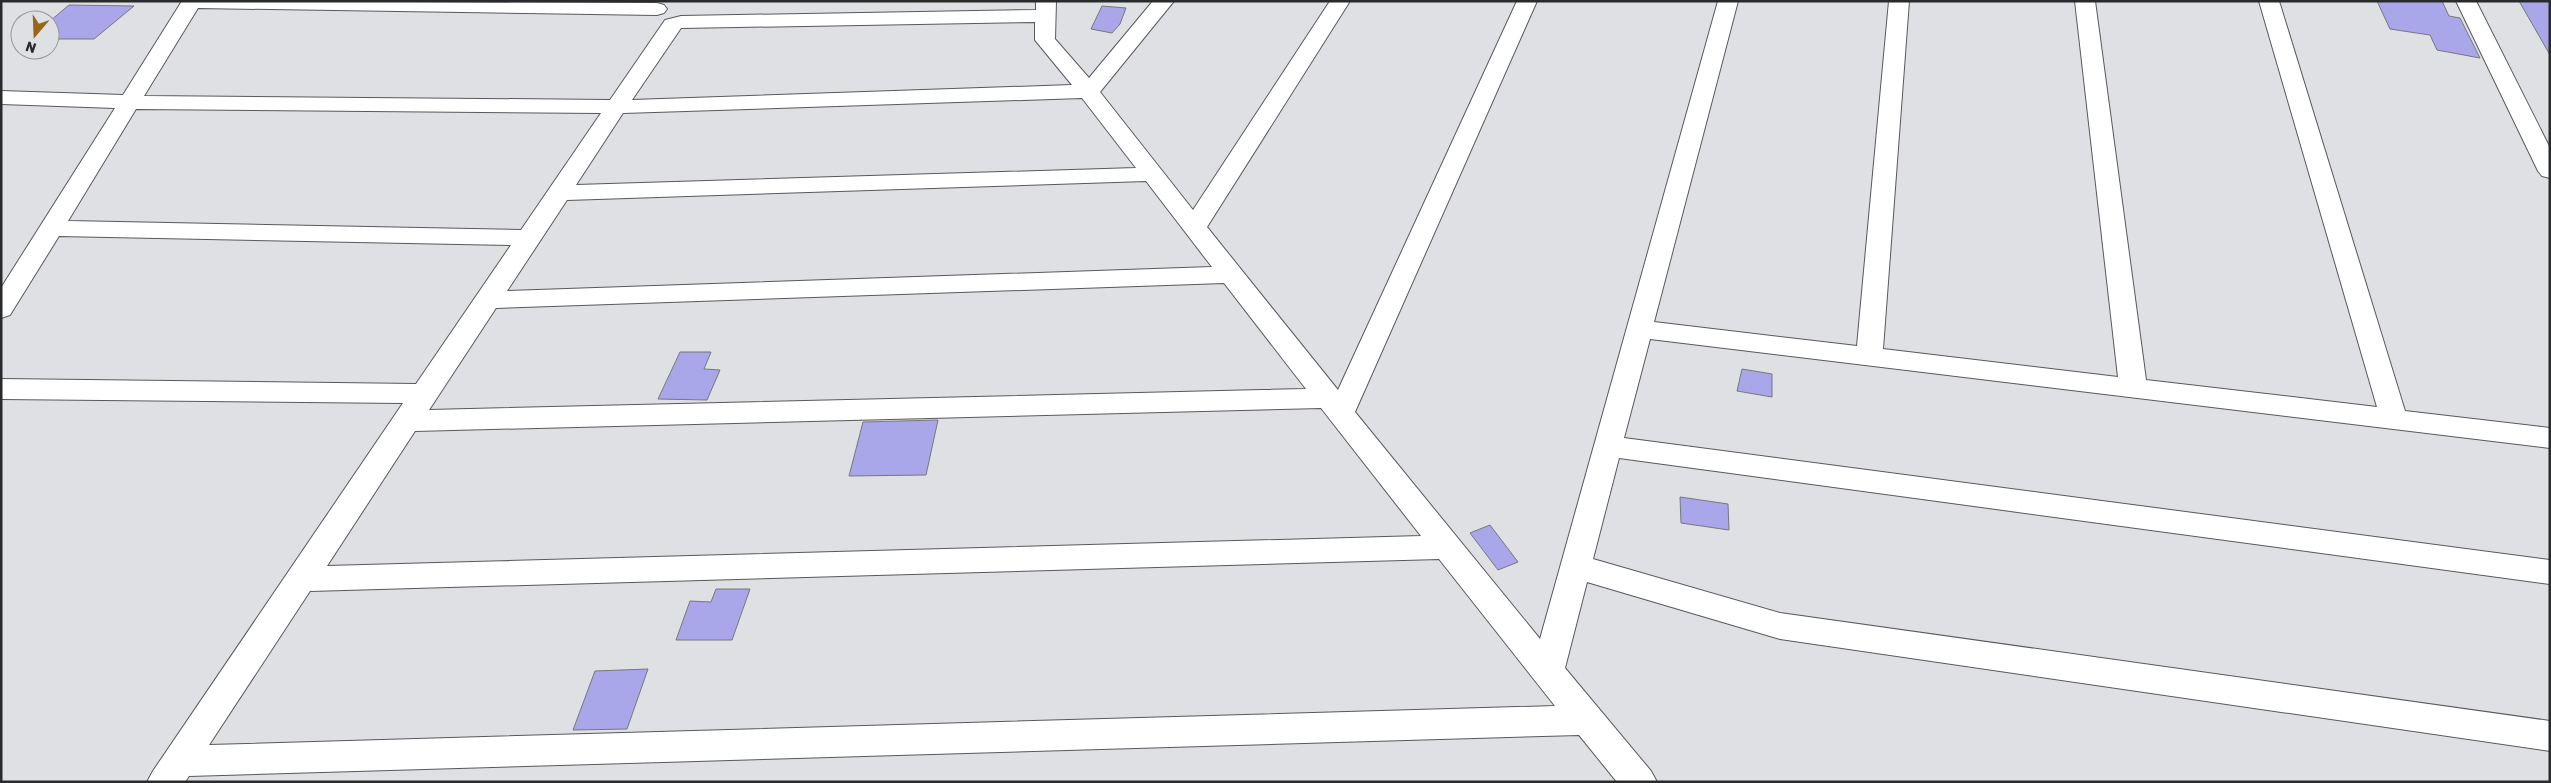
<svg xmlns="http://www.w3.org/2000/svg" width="2551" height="783" viewBox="0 0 2551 783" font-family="Rubik,sans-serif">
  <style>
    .building { fill: #a9a7e9; stroke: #77777b }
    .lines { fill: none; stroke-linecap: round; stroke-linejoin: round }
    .minor-casing { stroke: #58595c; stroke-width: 2 }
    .minor { fill: #fff; fill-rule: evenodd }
  </style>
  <rect width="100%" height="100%" fill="#dee0e3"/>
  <path class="building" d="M 2377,1 L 2442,1 L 2449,16 L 2460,18 L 2480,58 L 2437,50 L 2430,35 L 2390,29 Z
    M 2519,1 L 2550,1 L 2550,55 Z
    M 69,5 L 134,6 L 94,39 L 50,39 L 50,21 Z
    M 1102,6 L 1126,8 L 1120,24 L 1112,33 L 1091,29 Z
    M 680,352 L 711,352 L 704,369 L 720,370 L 707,400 L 658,399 Z
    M 1742,369 L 1772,374 L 1772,397 L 1737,391 Z
    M 938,420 L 926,475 L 849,476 L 863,422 Z
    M 1680,497 L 1728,504 L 1729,530 L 1681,523 Z
    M 1490,525 L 1518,562 L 1498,570 L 1470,533 Z
    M 716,589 L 750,589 L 732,640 L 676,640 L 690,601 L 711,602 Z
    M 648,669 L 627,729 L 573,730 L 595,671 Z"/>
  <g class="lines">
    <g class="minor-casing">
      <path id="minor" d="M 182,1 L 657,3 L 664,5 L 667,9 L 664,13 L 657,15 L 198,8 L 144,96 L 610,100 L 665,20 L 681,16 L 1036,10 L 1036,1 L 1056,1 L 1055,39 L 1089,78 L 1153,1 L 1174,1 L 1100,92 L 1193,210 L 1330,1 L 1350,1 L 1207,227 L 1338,390 L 1517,1 L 1537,1 L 1355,412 L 1540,639 L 1718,1 L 1738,1 L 1654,322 L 1857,346 L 1889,1 L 1909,1 L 1883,349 L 2118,377 L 2075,1 L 2095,1 L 2146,380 L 2377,407 L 2259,1 L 2279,1 L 2405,411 L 2550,428 L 2550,448 L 1650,339 L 1624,438 L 2550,560 L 2550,584 L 1619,458 L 1593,559 L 1780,613 L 2550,721 L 2550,751 L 1780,639 L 1587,582 L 1565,668 L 1651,771 L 1657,782 L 1617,782 L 1579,735 L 189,776 L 185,782 L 147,782 L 153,771 L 403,403 L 1,399 L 1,379 L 416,384 L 511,245 L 59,236 L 10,315 L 1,318 L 1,288 L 115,108 L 1,104 L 1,91 L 123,95 ZM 1035,22 L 1035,40 L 1072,85 L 632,100 L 681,28 ZM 1082,98 L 1136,168 L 576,185 L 623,113 ZM 136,109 L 601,113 L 521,230 L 68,221 ZM 1146,181 L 1212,267 L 507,291 L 567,200 ZM 1224,283 L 1306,389 L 429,410 L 496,308 ZM 1321,408 L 1421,536 L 327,566 L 415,431 ZM 1439,559 L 1555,706 L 209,745 L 310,591 Z
        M 2456,1 L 2476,1 L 2550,148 L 2550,178 L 2542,176 L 2538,171 Z"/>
    </g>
    <use href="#minor" class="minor"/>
  </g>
  <rect width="2551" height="783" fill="none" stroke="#292a2b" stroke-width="5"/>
  <g transform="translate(35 35) rotate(199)"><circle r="24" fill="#dee0e3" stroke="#969799"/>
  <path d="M0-4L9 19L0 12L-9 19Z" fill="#966716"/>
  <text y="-8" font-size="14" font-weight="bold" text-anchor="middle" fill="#292a2b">N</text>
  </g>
</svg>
